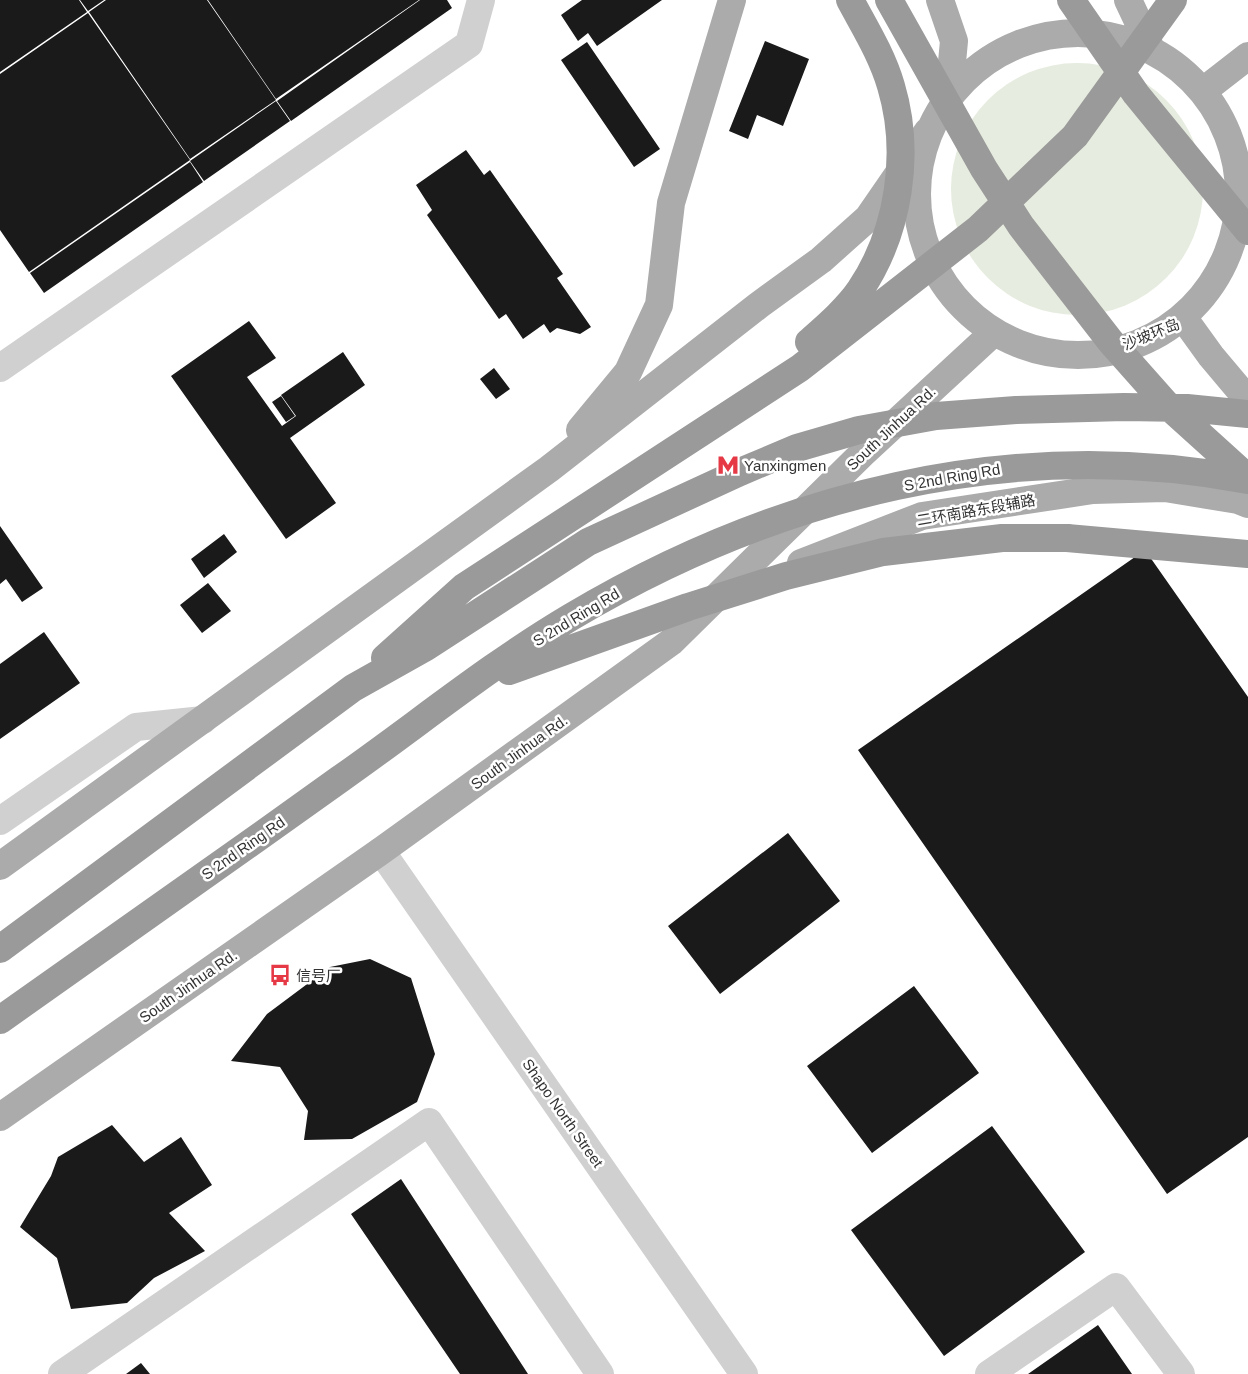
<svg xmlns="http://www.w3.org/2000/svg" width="1248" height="1374" viewBox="0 0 1248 1374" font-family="Helvetica,'Noto Sans SC',sans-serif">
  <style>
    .green { fill: #e6ecdf }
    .building { fill: #1a1a1a }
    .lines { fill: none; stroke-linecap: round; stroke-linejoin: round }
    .minor { stroke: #d0d0d0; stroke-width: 28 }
    .major { stroke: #ababab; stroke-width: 28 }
    .highway { stroke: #9a9a9a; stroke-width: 28 }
    .highway-bridge { stroke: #9a9a9a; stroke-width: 28 }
    .labels { text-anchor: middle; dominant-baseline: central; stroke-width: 5; stroke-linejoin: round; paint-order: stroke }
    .street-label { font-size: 15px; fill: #333; stroke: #fff }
    .poi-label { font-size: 15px; fill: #333; stroke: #fff; text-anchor: start }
  </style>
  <rect width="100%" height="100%" fill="#fff"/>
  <path class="green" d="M951 189a126 126 0 1 1 252 0a126 126 0 1 1-252 0Z"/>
  <path class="building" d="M 0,0 L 79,0 L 87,12 L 0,72 Z
    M 80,0 L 104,0 L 88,11 Z
    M 106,0 L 207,0 L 276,100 L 190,159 L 89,12 Z
    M 208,0 L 419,0 L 276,99 Z
    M 420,0 L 447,0 L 452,8 L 291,121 L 277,101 Z
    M 582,0 L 662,0 L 597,46 L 588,33 L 578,41 L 561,15 Z
    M 88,13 L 190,160 L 29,272 L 0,230 L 0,74 Z
    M 765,41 L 809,59 L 783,126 L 757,115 L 748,139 L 729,131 Z
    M 587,42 L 660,149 L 634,167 L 561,60 Z
    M 276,101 L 290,121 L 204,181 L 190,161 Z
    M 466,150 L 484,175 L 490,170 L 563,274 L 557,278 L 591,327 L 580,334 L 557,328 L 550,333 L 544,324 L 523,339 L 506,314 L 499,319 L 427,215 L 432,210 L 416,185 Z
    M 190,162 L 203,182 L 44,293 L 30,273 Z
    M 249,321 L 276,358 L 247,377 L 282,426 L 296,416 L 281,395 L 343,352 L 365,385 L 290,438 L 336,503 L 286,539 L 171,376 Z
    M 494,368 L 510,389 L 496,399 L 480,379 Z
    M 281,396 L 295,416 L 286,422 L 272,402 Z
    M 0,526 L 43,588 L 22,602 L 6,579 L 0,584 Z
    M 224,534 L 237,552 L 204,578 L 191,559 Z
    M 1145,550 L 1248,697 L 1248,1137 L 1167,1194 L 858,750 Z
    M 208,583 L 231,611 L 202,633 L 180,605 Z
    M 44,632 L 80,683 L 0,739 L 0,664 Z
    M 788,833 L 840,901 L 720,994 L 668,926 Z
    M 370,959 L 411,978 L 435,1054 L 417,1102 L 352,1139 L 304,1140 L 308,1111 L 280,1067 L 231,1061 L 267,1014 L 330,967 Z
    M 914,986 L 979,1073 L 872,1153 L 807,1066 Z
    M 112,1125 L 144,1162 L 181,1137 L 212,1185 L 169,1213 L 205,1251 L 154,1278 L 127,1303 L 71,1309 L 57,1258 L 20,1227 L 51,1176 L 58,1157 Z
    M 992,1126 L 1085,1252 L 944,1356 L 851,1230 Z
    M 401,1179 L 528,1374 L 460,1374 L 351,1214 Z
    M 1098,1325 L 1132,1374 L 1028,1374 Z
    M 141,1363 L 150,1374 L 126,1374 Z"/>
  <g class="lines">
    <path class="minor" d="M 0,368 L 469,44 L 481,0
      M 0,821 L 136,727 L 203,720
      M 381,851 L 744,1374
      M 62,1374 L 429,1122 L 600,1374
      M 989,1374 L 1116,1287 L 1181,1374"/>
    <path class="major" d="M 940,0 L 954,41 L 949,94
      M 1128,0 L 1152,51
      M917 194a161 161 0 1 1 322 0a161 161 0 1 1-322 0Z
      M 1203,91 L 1248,56
      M 1185,320 L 1211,356 L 1248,400
      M 580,430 L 628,372 L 659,305 L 671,203 L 732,0
      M 801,563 L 922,516 L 1093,490 L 1165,488 L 1238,500 L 1248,504
      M 0,866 L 549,469 L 759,305 L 821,260 L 868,218 L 928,131
      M 0,1117 L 381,851 L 671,642 L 862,454 L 993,333"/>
    <path class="highway" d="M 1067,538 L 1248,554"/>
    <path class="highway-bridge" d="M 889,0 L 984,169 L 1021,226 L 1111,342 L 1166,404 L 1248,478
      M 1071,0 L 1136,94 L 1248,231
      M 809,342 C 826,327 847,309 860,290 C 899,232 911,153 891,86 C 882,55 865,28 850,0
      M 385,658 L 464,587 L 800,368 L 978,229 L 1075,136 L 1173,0
      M 509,671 L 688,607 L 786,576 L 883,552 L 1002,538 L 1067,538
      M 0,949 L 353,688 L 426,647 L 588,542 L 740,472 L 797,448 L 859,430 L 936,416 L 1016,410 L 1124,407 L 1187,408 L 1248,414
      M 0,1020 C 113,940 227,860 340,779 C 417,725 490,665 571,617 C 776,495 1011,435 1248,480"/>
  </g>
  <defs>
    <g id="metro-bare" transform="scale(1.725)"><path d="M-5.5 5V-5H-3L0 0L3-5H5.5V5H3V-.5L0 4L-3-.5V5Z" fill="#e63946" stroke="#fff" stroke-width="2.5" paint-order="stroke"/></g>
    <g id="bus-bare" transform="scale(1.725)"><path d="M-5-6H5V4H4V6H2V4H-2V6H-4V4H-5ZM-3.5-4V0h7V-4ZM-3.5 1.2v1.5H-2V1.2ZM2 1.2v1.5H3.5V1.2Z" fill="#e63946" stroke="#fff" stroke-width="2.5" paint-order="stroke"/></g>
  </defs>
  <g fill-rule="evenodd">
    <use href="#metro-bare" x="728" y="465"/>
    <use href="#bus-bare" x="280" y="975"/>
  </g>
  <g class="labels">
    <g class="street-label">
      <text transform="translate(1151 334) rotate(-22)">沙坡环岛</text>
      <text transform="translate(891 428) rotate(-43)">South Jinhua Rd.</text>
      <text transform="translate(952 477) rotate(-10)">S 2nd Ring Rd</text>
      <text transform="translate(976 510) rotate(-10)">二环南路东段辅路</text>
      <text transform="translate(576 617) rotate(-31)">S 2nd Ring Rd</text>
      <text transform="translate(519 752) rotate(-36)">South Jinhua Rd.</text>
      <text transform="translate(243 848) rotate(-35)">S 2nd Ring Rd</text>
      <text transform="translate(188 986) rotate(-35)">South Jinhua Rd.</text>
      <text transform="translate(563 1113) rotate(55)">Shapo North Street</text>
    </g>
    <g class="poi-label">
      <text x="744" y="465">Yanxingmen</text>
      <text x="296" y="975">信号厂</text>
    </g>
  </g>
</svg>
